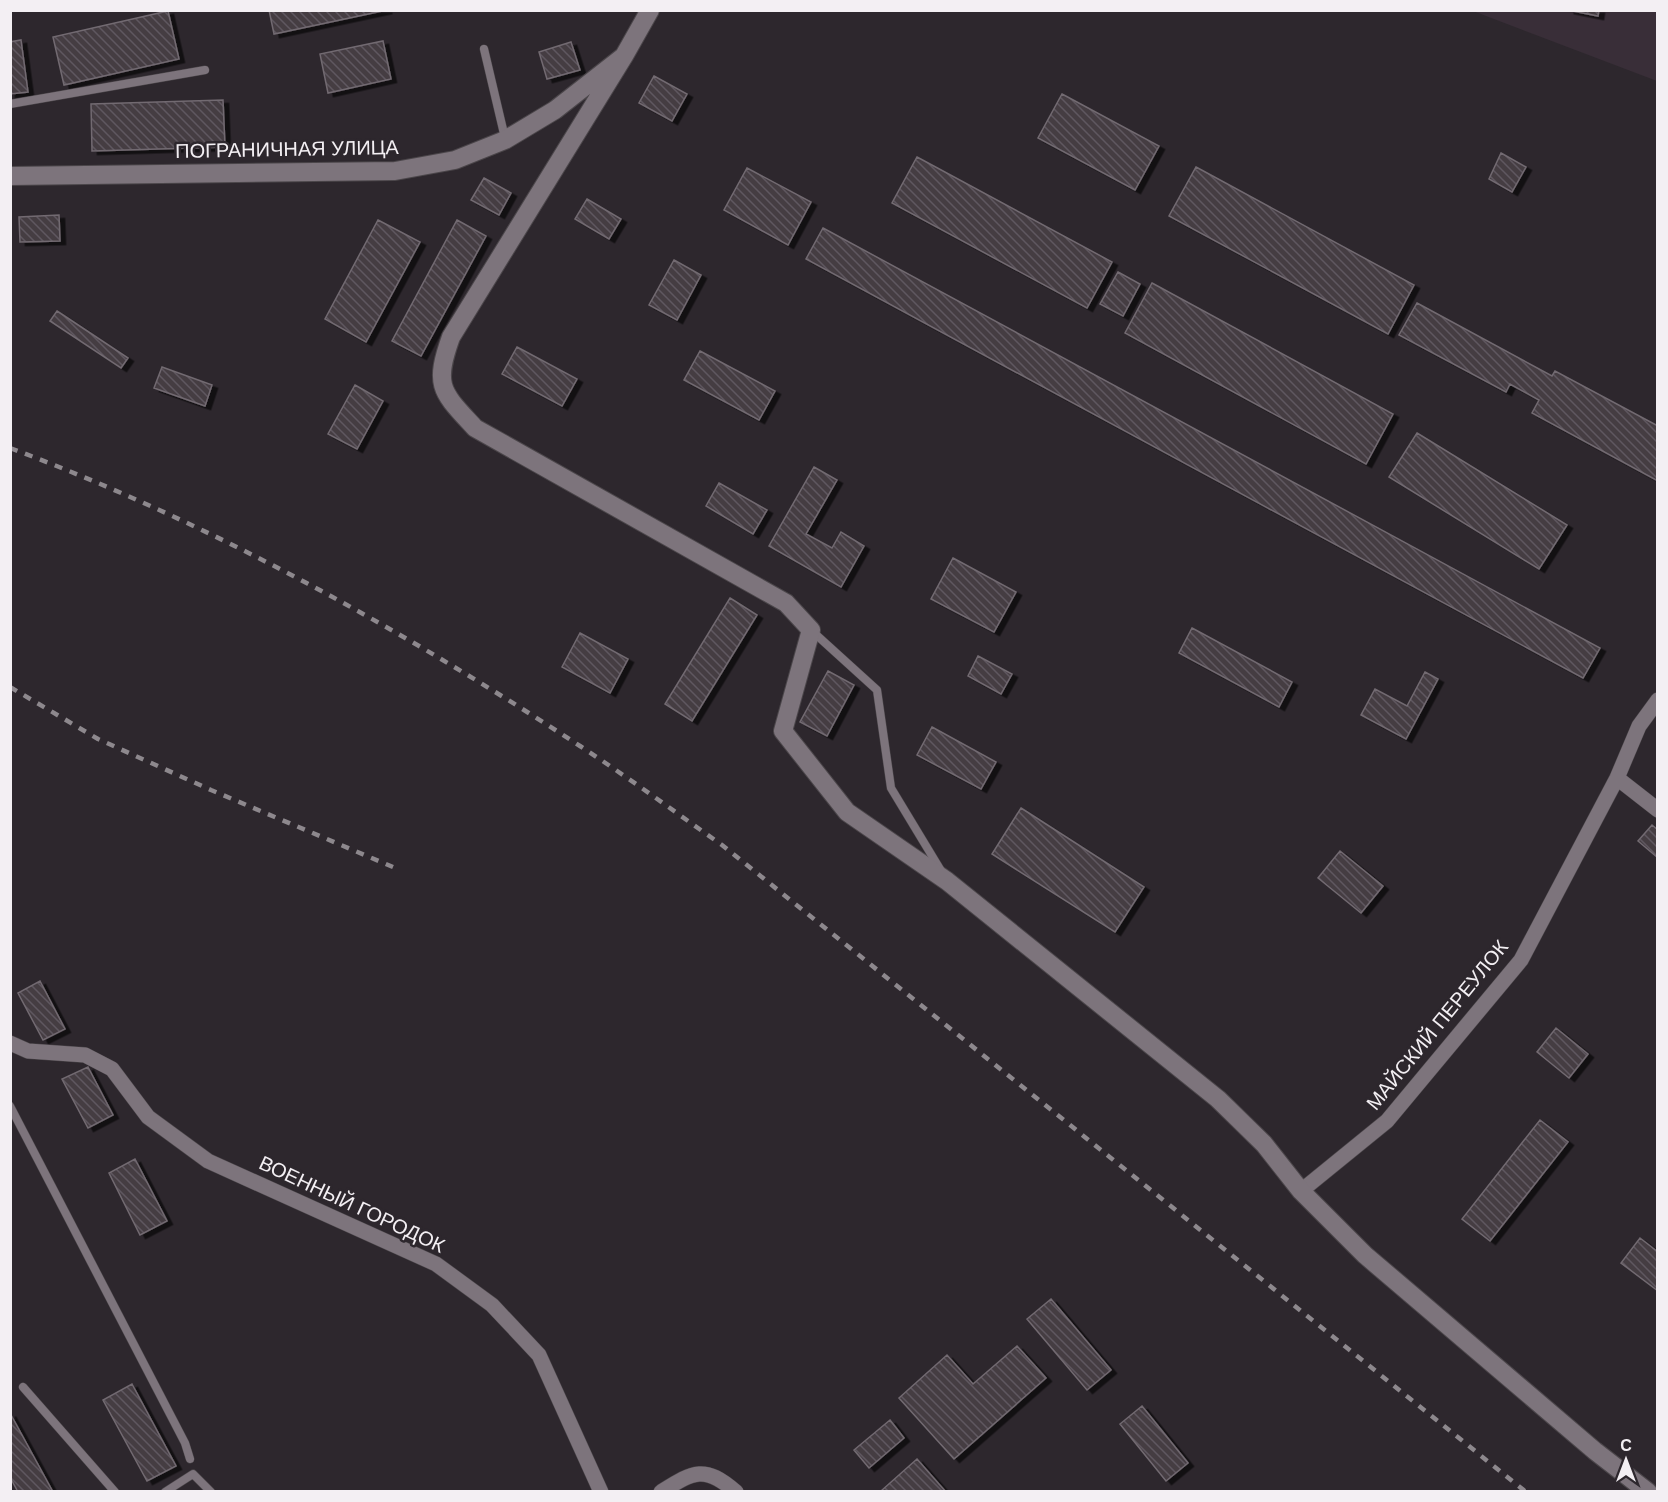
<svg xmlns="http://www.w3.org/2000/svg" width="1668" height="1502" viewBox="0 0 1668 1502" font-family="Helvetica,sans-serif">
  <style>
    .built { fill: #392e38 }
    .building { fill: url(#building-back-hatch); stroke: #726a71; stroke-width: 1.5; filter: url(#shadow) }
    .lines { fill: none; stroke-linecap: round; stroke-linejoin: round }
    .lane-casing { stroke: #4b464a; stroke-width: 9 }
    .street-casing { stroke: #4b464a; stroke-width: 16 }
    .secondary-casing { stroke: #4b464a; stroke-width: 20 }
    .lane { stroke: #7d747c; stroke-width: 8 }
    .street { stroke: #7d747c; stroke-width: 15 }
    .secondary { stroke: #7d747c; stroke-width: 18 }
    .rail { stroke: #8d888d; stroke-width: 4.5; stroke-dasharray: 8 8; stroke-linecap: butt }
    .labels { text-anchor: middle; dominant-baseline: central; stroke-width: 5; stroke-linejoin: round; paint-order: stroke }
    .street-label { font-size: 20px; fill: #f3eff3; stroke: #2d272d }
  </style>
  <defs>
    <pattern id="building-back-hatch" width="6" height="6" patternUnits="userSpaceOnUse" patternTransform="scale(1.5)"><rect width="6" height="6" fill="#443c43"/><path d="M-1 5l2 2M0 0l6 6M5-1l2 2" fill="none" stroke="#5f585f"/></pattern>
    <filter id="shadow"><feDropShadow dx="5.5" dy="3.5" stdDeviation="0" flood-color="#0009"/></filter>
  </defs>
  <rect width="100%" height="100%" fill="#2d272d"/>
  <path class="built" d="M 1473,11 L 1657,11 L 1657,81 Z"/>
  <path class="building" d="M 269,10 L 387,10 L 274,34 Z
    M 1568,10 L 1599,10 L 1598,16 Z
    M 168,11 L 179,59 L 64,85 L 53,37 Z
    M 21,40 L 28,92 L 10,94 L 10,42 Z
    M 383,41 L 391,79 L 328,93 L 320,54 Z
    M 571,42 L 580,70 L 547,79 L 539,52 Z
    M 654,76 L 687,94 L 672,121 L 639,103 Z
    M 1062,94 L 1159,146 L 1135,190 L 1038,138 Z
    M 223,100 L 225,147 L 92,151 L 91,104 Z
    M 1501,153 L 1526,167 L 1512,192 L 1489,179 Z
    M 917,157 L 1112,262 L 1087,308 L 892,203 Z
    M 1196,167 L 1414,285 L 1388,334 L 1169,216 Z
    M 747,168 L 811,202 L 788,245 L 724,210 Z
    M 484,178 L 511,193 L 499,215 L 471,200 Z
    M 587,199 L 621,219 L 609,239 L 575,219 Z
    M 59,215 L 60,241 L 20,242 L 19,217 Z
    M 378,220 L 420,242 L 366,342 L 325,319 Z
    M 457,220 L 486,236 L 421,356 L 392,341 Z
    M 823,228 L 1600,648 L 1583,678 L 806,259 Z
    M 674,260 L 701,275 L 677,320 L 649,305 Z
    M 1118,272 L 1140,284 L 1123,316 L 1100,304 Z
    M 1152,283 L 1393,414 L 1366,464 L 1125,333 Z
    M 1417,303 L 1552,376 L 1555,371 L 1658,426 L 1658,481 L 1532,413 L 1539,400 L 1510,384 L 1506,392 L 1399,335 Z
    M 57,311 L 128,358 L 121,368 L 50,321 Z
    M 517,347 L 577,379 L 562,406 L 502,374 Z
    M 700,351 L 775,391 L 759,420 L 684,380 Z
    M 162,367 L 212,385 L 205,406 L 154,388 Z
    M 355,385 L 383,401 L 357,449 L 328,434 Z
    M 1417,433 L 1567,525 L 1539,569 L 1389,477 Z
    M 814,467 L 837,480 L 806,534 L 832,548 L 841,532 L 864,546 L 841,587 L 769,546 Z
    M 719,483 L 767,510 L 753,534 L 706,506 Z
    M 953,558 L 1016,592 L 994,632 L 931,599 Z
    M 730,598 L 757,615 L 692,721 L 665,704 Z
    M 1192,628 L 1292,682 L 1279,707 L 1179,653 Z
    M 580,633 L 628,659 L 610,693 L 562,667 Z
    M 978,656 L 1012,674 L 1001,694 L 968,676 Z
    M 828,671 L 854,685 L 827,736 L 800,722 Z
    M 1425,672 L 1438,679 L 1406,739 L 1361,715 L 1375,689 L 1407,706 Z
    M 932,727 L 996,762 L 981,789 L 917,755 Z
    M 1021,808 L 1144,887 L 1115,932 L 992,854 Z
    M 1652,825 L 1658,830 L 1658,858 L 1638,841 Z
    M 1340,851 L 1383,886 L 1361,913 L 1318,878 Z
    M 40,981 L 65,1029 L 43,1040 L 18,993 Z
    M 1556,1028 L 1588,1054 L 1569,1078 L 1537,1052 Z
    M 88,1067 L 113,1115 L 88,1128 L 62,1079 Z
    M 1540,1120 L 1568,1142 L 1490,1241 L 1462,1219 Z
    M 135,1159 L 167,1221 L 140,1235 L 109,1173 Z
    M 1640,1238 L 1658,1252 L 1658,1291 L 1621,1263 Z
    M 1051,1299 L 1111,1370 L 1087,1390 L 1027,1319 Z
    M 1017,1346 L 1046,1378 L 954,1459 L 899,1398 L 947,1355 L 973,1384 Z
    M 132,1384 L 176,1466 L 147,1481 L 103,1400 Z
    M 1142,1406 L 1188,1463 L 1166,1481 L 1120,1424 Z
    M 10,1413 L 53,1492 L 18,1492 L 10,1477 Z
    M 890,1420 L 904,1438 L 869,1468 L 854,1450 Z
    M 917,1459 L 946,1492 L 882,1492 L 881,1491 Z"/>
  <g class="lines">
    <g class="lane-casing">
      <path id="lane" d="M 484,49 L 505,138
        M 10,104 L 205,70
        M 812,631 L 877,690 L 891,788 L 940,869
        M 10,1106 L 185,1443 L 190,1459
        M 23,1387 L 115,1492
        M 165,1492 L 193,1474 L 211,1492"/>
    </g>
    <g class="street-casing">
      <path id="street" d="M 1617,778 L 1658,810
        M 10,1043 L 28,1051 L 85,1055 L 112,1069 L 148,1117 L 208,1161 L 436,1264 L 492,1305 L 539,1355 L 601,1492
        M 1301,1191 L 1387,1121 L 1521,960 L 1617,778 L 1639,726 L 1658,700
        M 661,1492 C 693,1472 704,1464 736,1492"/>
    </g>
    <g class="secondary-casing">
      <path id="secondary" d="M 624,56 L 451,337 C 433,387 442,392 475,428 L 786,603 L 811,630 L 783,731 L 847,812 L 947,881 L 1218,1099 L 1264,1144 L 1301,1191 L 1365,1255 L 1595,1451 L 1648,1492
        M 10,176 L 395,171 L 455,160 L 505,140 L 555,110 L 624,56 L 650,10"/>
    </g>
    <use href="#lane" class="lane"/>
    <use href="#street" class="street"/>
    <use href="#secondary" class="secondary"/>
    <path class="rail" d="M 10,448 C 211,523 401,629 580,746 C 629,778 675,812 722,845 L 1526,1492
      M 10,687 L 98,739 L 211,790 L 393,867"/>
  </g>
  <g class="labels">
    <g class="street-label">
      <text transform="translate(287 149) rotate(-1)">ПОГРАНИЧНАЯ УЛИЦА</text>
      <text transform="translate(1437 1025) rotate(-51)">МАЙСКИЙ ПЕРЕУЛОК</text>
      <text transform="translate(352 1204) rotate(25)">ВОЕННЫЙ ГОРОДОК</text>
    </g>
  </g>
  <rect width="1668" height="1502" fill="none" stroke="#f3eff3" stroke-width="24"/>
  <g transform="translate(1626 1460)" stroke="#2d272d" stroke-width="4.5" paint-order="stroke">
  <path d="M0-4.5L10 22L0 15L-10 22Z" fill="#f3eff3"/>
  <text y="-9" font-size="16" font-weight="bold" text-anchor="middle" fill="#f3eff3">С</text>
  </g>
</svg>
